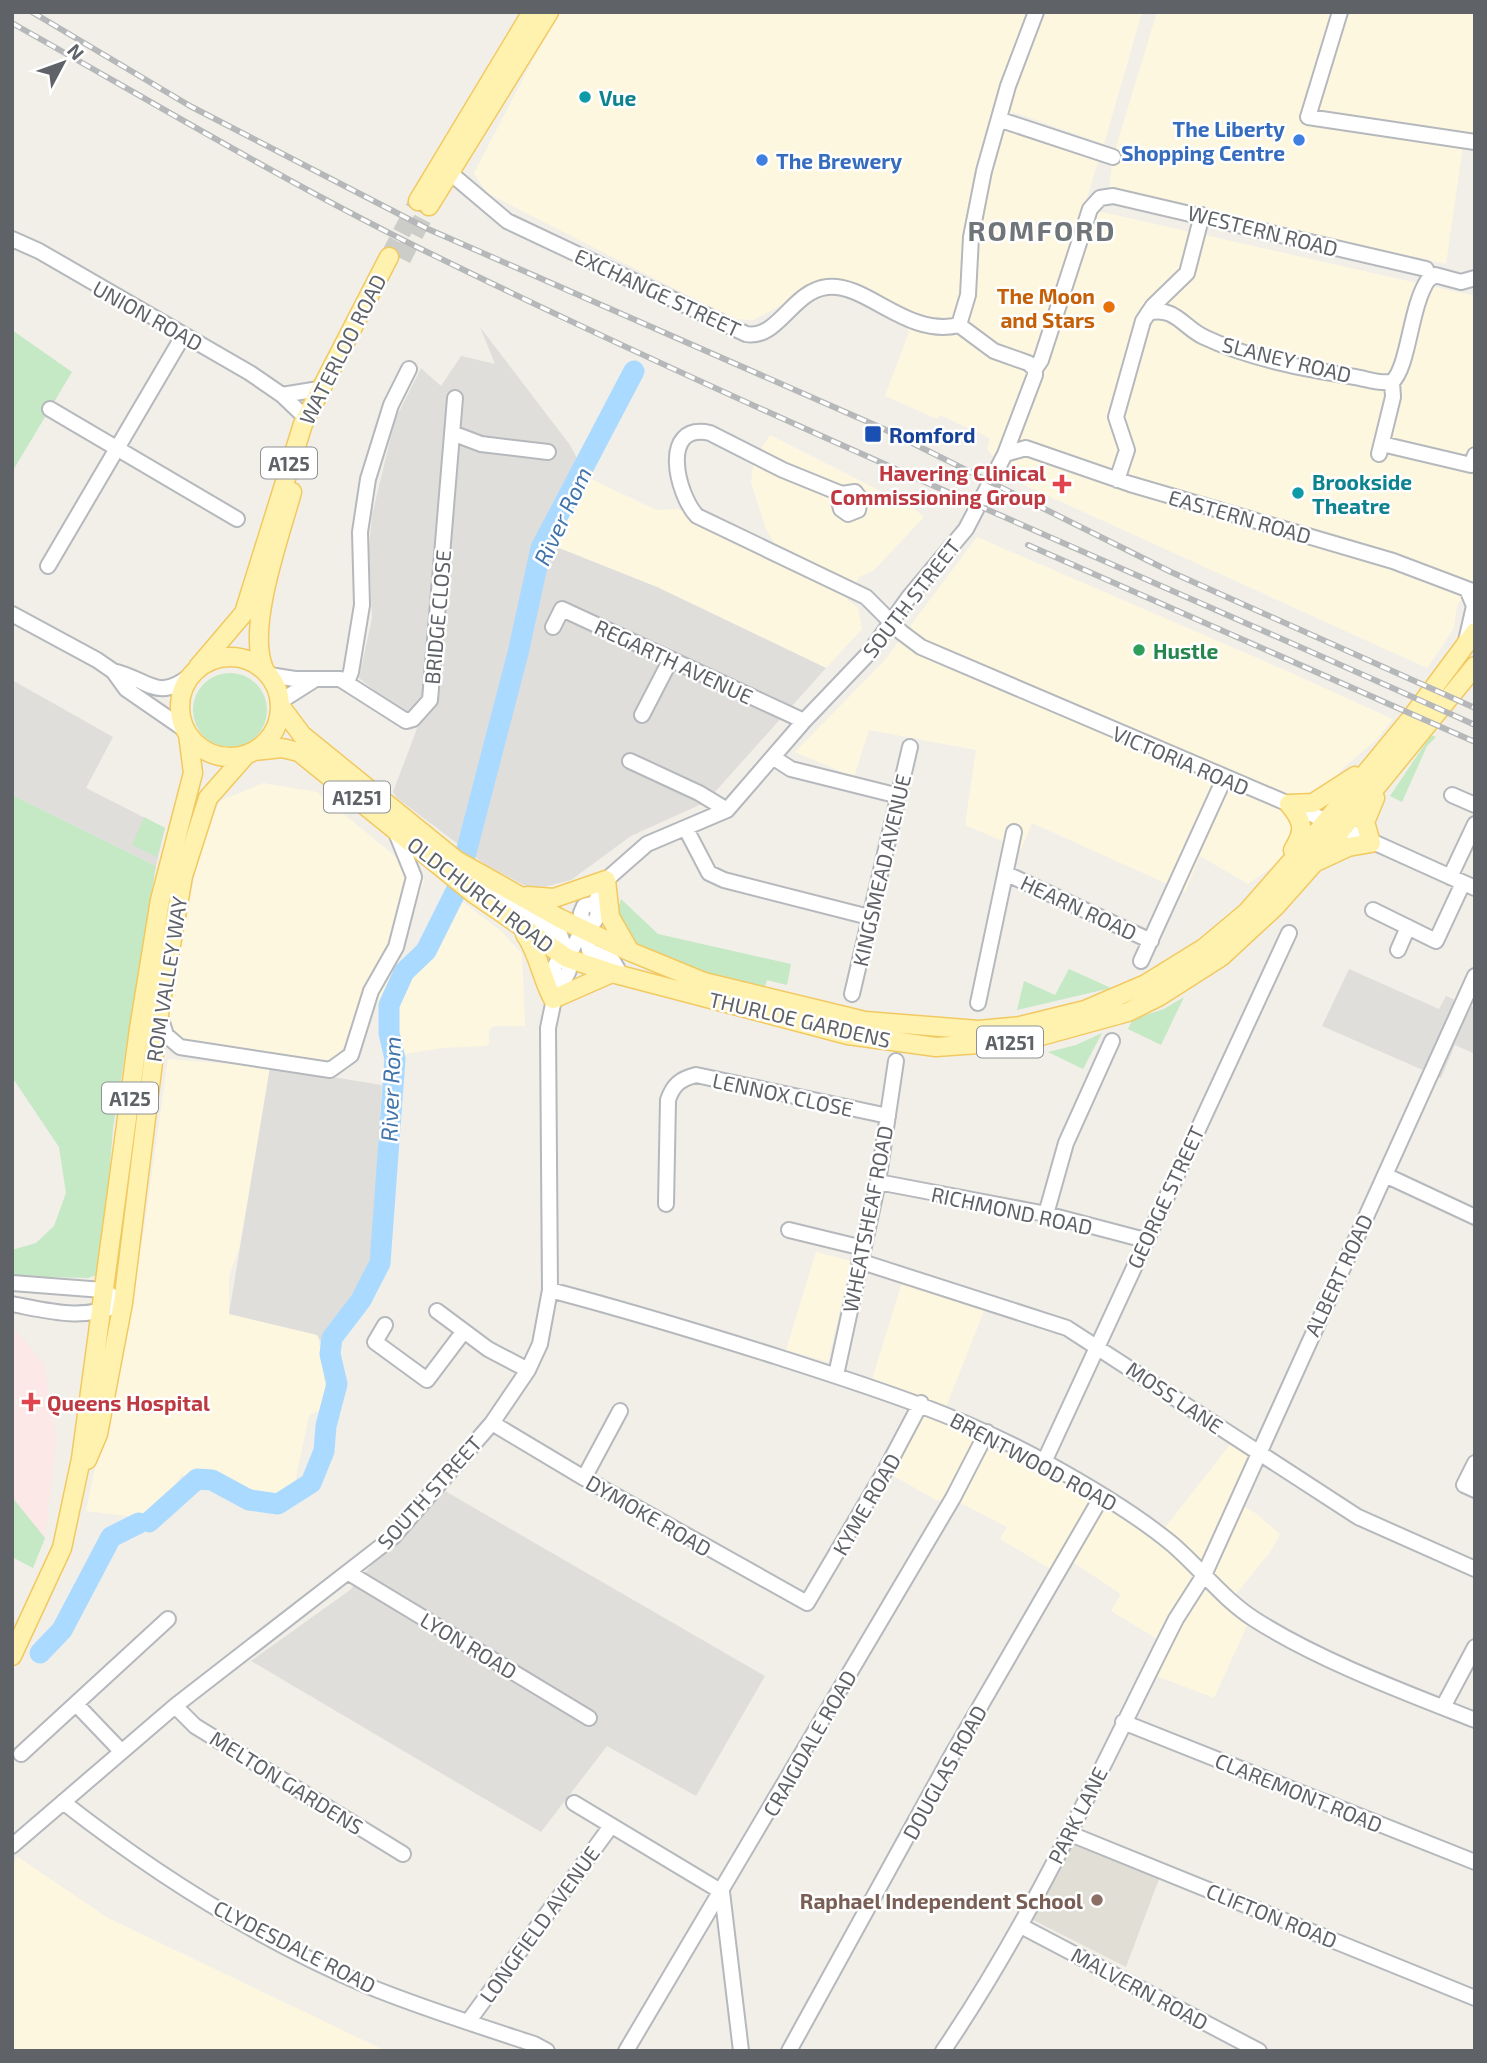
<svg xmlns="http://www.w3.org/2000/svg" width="1487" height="2063" viewBox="0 0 1487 2063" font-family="'Exo 2',sans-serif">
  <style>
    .commercial { fill: #fef7e0 }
    .industrial { fill: #e0deda }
    .education { fill: #e1ded6 }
    .medical { fill: #fce8e6 }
    .green { fill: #c5e8c5 }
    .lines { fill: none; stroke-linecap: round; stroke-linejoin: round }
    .river { stroke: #aadaff; stroke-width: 21 }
    .major-tunnel { stroke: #ccccc8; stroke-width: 18; stroke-dasharray: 18 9; stroke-linecap: butt }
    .minor-casing { stroke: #b5b8bc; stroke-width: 18 }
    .major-casing { stroke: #f2c960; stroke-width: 21 }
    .minor { stroke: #fff; stroke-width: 14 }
    .major { stroke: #fff2af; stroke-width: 18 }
    .rail-casing { stroke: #b6b7b8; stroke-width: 6 }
    .rail { stroke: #fff; stroke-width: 3.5; stroke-dasharray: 10; stroke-linecap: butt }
    .culture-dot { fill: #0f9aa8; stroke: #fff; stroke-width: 2.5 }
    .shop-dot { fill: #3f7fe0; stroke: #fff; stroke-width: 2.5 }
    .food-dot { fill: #e8710a; stroke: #fff; stroke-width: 2.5 }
    .transit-dot { fill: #1a4fb4; stroke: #fff; stroke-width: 2.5 }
    .health-dot { fill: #e0444e; stroke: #fff; stroke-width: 2.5 }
    .leisure-dot { fill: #2e9e5b; stroke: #fff; stroke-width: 2.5 }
    .education-dot { fill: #8d6e63; stroke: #fff; stroke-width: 2.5 }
    .labels { text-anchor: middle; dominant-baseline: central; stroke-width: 5; stroke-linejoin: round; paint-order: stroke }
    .shield { fill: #fff; stroke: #8f9295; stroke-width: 2 }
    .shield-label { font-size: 19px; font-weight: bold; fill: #5f6368 }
    .culture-label { font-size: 21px; font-weight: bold; fill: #0d838f; stroke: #fff; text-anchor: start }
    .shop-label { font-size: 21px; font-weight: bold; fill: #366cbe; stroke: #fff; text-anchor: end }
    .street-label { font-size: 21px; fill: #5f6368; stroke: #fff }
    .food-label { font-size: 21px; font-weight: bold; fill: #c56008; stroke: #fff; text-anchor: end }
    .transit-label { font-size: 21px; font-weight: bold; fill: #164399; stroke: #fff; text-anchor: start }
    .health-label { font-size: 21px; font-weight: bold; fill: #be3a42; stroke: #fff; text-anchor: end }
    .leisure-label { font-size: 21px; font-weight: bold; fill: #27864d; stroke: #fff; text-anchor: start }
    .education-label { font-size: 21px; font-weight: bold; fill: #785e54; stroke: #fff; text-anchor: end }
    .water-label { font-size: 23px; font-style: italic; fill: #4174aa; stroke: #fff }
    .district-label { font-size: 28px; font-weight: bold; letter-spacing: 2px; fill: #70757a; stroke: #fff }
  </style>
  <rect width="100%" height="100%" fill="#f1efe8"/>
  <path class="commercial" d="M 558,12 L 1142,12 L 1104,144 L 1013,112 L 1010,126 L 1100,155 L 1084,208 L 1475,296 L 1475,577 L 1457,606 L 1454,628 L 1437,654 L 1427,668 L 1011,479 L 987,449 L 990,438 L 940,415 L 937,419 L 885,396 L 909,332 L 904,317 L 842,287 L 811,290 L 753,320 L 734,319 L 487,193 L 474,173 Z
    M 1157,12 L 1475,12 L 1475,133 L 1465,132 L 1446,264 L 1109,187 L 1113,157 Z
    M 770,435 L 912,507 L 924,517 L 874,570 L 859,577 L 847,600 L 858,607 L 862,629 L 826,668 L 657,587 L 553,546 L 587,477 L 656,510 L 678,509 L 697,516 L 788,562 L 794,552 L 774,543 L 766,529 L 751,482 L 754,460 Z
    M 977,537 L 1280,668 L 1393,719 L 1376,740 L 1342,769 L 1275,865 L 1248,884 L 1200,856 L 1185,892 L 1032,823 L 1021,849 L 965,825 L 976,750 L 869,730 L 854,777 L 795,752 L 884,661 Z
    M 263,783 L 317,792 L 424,880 L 392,979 L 373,1011 L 329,1065 L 180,1039 L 166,1025 L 201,842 L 220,801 Z
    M 460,900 L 501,931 L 522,954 L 525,1026 L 494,1026 L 489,1030 L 489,1043 L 486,1046 L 442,1048 L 399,1055 L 395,1008 L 415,968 L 432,957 Z
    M 168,1059 L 270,1067 L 239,1249 L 229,1276 L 229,1313 L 318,1335 L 328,1407 L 309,1415 L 292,1497 L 181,1475 L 160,1520 L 86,1511 L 144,1230 Z
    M 816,1252 L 851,1261 L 828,1362 L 786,1350 Z
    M 904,1276 L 988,1301 L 944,1412 L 1160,1534 L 1232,1442 L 1255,1457 L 1235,1502 L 1254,1512 L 1280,1534 L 1271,1551 L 1231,1600 L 1251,1617 L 1214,1698 L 1149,1673 L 1164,1643 L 1111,1611 L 1121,1594 L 1068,1559 L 1059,1574 L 1000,1539 L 1007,1527 L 963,1504 L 936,1500 L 885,1471 L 918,1410 L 870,1386 Z
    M 18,1857 L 108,1918 L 386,2051 L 12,2051 L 12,1865 Z"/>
  <path class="industrial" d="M 480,327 L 570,445 L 587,477 L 554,546 L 657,587 L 826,668 L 706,802 L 631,836 L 571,880 L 533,890 L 486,865 L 397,798 L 393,792 L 418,726 L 359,678 L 372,618 L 369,547 L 372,515 L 395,420 L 421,368 L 441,386 L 461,356 L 495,364 Z
    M 12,680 L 113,737 L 86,788 L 165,828 L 156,866 L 12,795 Z
    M 1349,969 L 1439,1009 L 1446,996 L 1475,1008 L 1475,1054 L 1455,1045 L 1441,1078 L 1322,1026 Z
    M 270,1067 L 382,1085 L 371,1269 L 349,1308 L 321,1342 L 317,1335 L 229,1314 Z
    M 438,1487 L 765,1676 L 696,1796 L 607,1746 L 541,1832 L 251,1661 L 350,1590 Z"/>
  <path class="education" d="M 1072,1843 L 1159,1879 L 1126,1967 L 1033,1920 Z"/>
  <path class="medical" d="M 12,1325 L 44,1364 L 56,1440 L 45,1538 L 12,1497 Z"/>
  <path class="green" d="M 12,330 L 72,372 L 12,472 Z
    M193 710a37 37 0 1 1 74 0a37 37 0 1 1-74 0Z
    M 1431,735 L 1436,737 L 1427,746 L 1402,802 L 1390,796 Z
    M 12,795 L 156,866 L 113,1128 L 108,1191 L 96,1275 L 88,1278 L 12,1276 L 12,1250 L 36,1243 L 54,1226 L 66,1193 L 59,1147 L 12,1077 Z
    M 144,817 L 165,828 L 157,857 L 132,845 Z
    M 621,899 L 658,934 L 791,964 L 787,985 L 767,980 L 764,989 C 731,981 647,965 629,937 C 624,930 621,920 617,912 Z
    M 1069,969 L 1111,988 L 1017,1010 L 1024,981 L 1055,995 Z
    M 1184,997 L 1161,1045 L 1128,1029 L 1133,1019 L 1164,1009 Z
    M 1102,1033 L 1083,1069 L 1048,1052 L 1076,1045 Z
    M 12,1497 L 45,1538 L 33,1568 L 12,1557 Z"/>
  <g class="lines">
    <path class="river" d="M 149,1522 L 197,1479 L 212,1480 L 249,1500 L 278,1504 L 311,1483 L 324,1451 L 326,1426 L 337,1384 L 330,1354 L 332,1338 L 361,1300 L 380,1263 L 395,1059 L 389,1033 L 389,1005 L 404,972 L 426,951 L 456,891 L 518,653 L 541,548 L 634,371
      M 40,1653 L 62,1630 L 111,1537 L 139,1523"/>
    <path class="major-tunnel" d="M 389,257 L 418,201
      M 402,259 L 429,206"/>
    <g class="minor-casing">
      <path id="minor" d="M 1340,12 L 1308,117 L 1475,142
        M 1001,120 L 1113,157
        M 442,166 L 507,221 L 746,334 C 778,340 792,291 827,287 C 866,282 907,338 959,325
        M 12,239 L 39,251 L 250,373 L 282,395 L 306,418
        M 1148,313 C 1174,305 1184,328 1204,337 C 1250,359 1305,369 1355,377 C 1367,379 1379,384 1392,382
        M 959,325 L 968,295 L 971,237 L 984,171 L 1008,86 L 1036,12
        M 959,325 L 994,351 L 1028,363 L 1035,369
        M 1392,382 C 1409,367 1410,306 1428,280 L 1435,275 L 1461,282 L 1475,278
        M 282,395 L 319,389
        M 50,409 L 237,519
        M 452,433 L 481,444 L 548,452
        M 1382,444 L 1471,465 L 1475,455
        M 1005,454 L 1026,448 L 1130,484 L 1393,561 L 1475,592
        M 1379,454 L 1393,397 L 1392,382
        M 1117,480 L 1127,450 L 1116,417 L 1143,321 L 1153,306 L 1187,273 L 1202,215
        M 842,494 L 839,501 L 841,509 L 848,514 L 858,510 L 860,499 L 855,492 L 842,494 L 783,470 L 710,433 C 659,422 677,495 697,516 L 866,597 L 901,632 L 921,647 L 1289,804 L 1475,888
        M 48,566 L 183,336
        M 12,614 L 97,660 L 113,671 L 126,689 L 184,729
        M 553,627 L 562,609 L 804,721
        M 1466,641 L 1474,606 L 1467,589
        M 113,671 C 149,679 156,703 191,675
        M 269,675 L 295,679 L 340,679 L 406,721 L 413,719 L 430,700 L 455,398
        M 347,682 L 351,672 L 362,605 L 360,532 L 368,479 L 391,405 L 409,369
        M 281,701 L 314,680
        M 642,715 L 671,659
        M 774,758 L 791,769 L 899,796
        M 630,761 L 699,793 L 727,810
        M 1452,795 L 1475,805
        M 686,829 L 709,873 L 724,880 L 869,917
        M 1007,874 L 1151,941
        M 1450,877 L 1475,824
        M 480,879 L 508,904 L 560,934 C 567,957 579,969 557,985
        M 595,903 L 584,906 L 581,913 L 589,950 L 613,961 L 621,975
        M 1373,910 L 1436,941 L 1463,883
        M 1398,950 L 1408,927
        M 1141,961 L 1224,779
        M 852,994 L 910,747
        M 978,1003 L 1014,832
        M 160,1016 L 166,1035 L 180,1047 L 330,1070 L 351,1055 L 371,991 L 396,947 L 414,877 L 397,835
        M 1385,1175 L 1475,1217
        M 878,1182 L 1046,1214 L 1145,1240
        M 666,1204 L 668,1100 C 673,1085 680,1079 696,1075 L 888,1116
        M 1046,1214 L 1066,1143 L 1112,1041
        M 789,1230 L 863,1248
        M 859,1261 L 1067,1328 L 1358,1517 L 1475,1569
        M 12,1283 L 103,1290 L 123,1303
        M 550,1290 C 626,1310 702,1333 778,1357 C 871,1387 957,1414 1043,1461 C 1087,1485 1133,1512 1172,1544 C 1200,1568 1223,1599 1254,1619 C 1318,1660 1404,1692 1475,1720
        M 12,1304 C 53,1312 84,1321 123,1303
        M 437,1311 L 488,1349 L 528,1370
        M 385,1325 L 375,1342 L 427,1380 L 464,1331
        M 836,1375 L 878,1182 L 896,1061
        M 492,1423 L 584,1478 L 807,1603 L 885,1471 L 921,1403
        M 1044,1462 L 1289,933
        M 1475,1463 L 1464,1485 L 1475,1490
        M 584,1478 L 620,1411
        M 349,1573 L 589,1718
        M 76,1704 L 121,1751
        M 175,1706 L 195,1726 L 403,1854
        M 1443,1707 L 1475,1647
        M 1123,1722 L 1475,1862
        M 21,1754 L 168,1619
        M 63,1802 C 155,1874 260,1940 368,1986 C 422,2008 479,2026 534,2044 L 547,2051
        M 574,1803 L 722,1892 L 741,2051
        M 1068,1833 L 1475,1998
        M 12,1846 L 175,1706 L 393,1537 L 492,1423 L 528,1370 L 540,1344 L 550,1290 L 548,1028 L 557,985 L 554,968 L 557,962 L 567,958 L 583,929 L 595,921 L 598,914 L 595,903 L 606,880 L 647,844 L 727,810 L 804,721 L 869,653 L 909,597 L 966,529 L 1005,454 L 1035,375 L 1035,369 L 1041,360 L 1090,209 L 1100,198 L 1113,196 L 1426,269
        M 1021,1926 L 1259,2051
        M 468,2022 L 611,1826
        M 626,2051 L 953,1498 L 987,1432
        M 789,2051 L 949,1760 L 1102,1496
        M 943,2051 C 1035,1916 1102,1765 1176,1619 L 1204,1575 L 1475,976"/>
    </g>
    <g class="major-casing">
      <path id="major" d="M 418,201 L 532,12
        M 429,206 L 549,12
        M180 707a50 50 0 1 1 100 0a50 50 0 1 1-100 0Z
        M 198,667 L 244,613 L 303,424 L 389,257
        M 264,669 C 246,628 280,536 292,492
        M 281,707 L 302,735 L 456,860 L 559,918 L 631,952 L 704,982 L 865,1021 L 979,1030 L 1020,1026 L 1085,1010 L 1146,984 L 1204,948 L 1247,912 L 1318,831 L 1408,722 L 1475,632
        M 254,751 L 282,748 L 299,752 L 473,893 L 567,958 L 612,973 L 848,1035 L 936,1047 L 1023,1041 L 1128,1012 L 1160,996 L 1221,957 L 1275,907 L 1315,862 L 1475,666
        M 1289,804 L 1313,803 L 1355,776
        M 1289,804 C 1304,822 1305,831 1293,850
        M 1318,861 L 1348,847 L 1371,843 L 1365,822 L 1375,798
        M 527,896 L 554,898 L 606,880 L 610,917 L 629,950
        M 525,934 C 539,954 541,977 553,999 L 612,973
        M 87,1460 L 98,1434 L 123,1303 L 159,1014 L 183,876 L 208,798 L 245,756
        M 12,1656 L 62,1548 L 81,1459 L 139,1029 L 160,900 L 193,773 L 188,734"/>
    </g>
    <use href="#minor" class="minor"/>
    <use href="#major" class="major"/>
    <g class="rail-casing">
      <path id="rail" d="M 32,12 L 190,106 L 428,229 L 884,429 L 1171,572 L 1475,708
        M 12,23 C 147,99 280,179 419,248 C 766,419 1123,566 1475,725
        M 1028,545 L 1475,742"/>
    </g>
    <use href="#rail" class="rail"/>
  </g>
  <g class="culture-dot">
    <circle cx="585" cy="97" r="7"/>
    <circle cx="1298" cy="493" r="7"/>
  </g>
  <g class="shop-dot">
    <circle cx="1299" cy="140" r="7"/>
    <circle cx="762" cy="160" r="7"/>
  </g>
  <circle class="food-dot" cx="1109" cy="307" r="7"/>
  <rect class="transit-dot" x="864" y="425" width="18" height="18" rx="3.5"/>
  <g class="health-dot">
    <path d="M1058.5 473.5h7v7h7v7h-7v7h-7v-7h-7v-7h7z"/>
    <path d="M27.5 1391.5h7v7h7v7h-7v7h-7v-7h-7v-7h7z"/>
  </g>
  <circle class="leisure-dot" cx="1139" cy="650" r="7"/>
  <circle class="education-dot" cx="1097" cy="1900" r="7"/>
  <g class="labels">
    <g class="shield">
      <rect x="261" y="447.5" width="56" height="31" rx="5"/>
      <rect x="324" y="781.5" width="66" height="31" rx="5"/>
      <rect x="977" y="1026.5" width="66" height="31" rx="5"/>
      <rect x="102" y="1082.5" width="56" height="31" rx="5"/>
    </g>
    <g class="shield-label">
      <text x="289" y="463">A125</text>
      <text x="357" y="797">A1251</text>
      <text x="1010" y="1042">A1251</text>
      <text x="130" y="1098">A125</text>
    </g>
    <g class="culture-label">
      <text x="599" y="97">Vue</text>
      <text x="1312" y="481">Brookside<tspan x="1312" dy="24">Theatre</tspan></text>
    </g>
    <g class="shop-label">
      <text x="1285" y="128">The Liberty<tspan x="1285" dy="24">Shopping Centre</tspan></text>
      <text x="776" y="160" text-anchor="start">The Brewery</text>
    </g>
    <g class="street-label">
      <text transform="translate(1263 230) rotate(14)">WESTERN ROAD</text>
      <text transform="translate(658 292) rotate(25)">EXCHANGE STREET</text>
      <text transform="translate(148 315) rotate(29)">UNION ROAD</text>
      <text transform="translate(342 349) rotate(-63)">WATERLOO ROAD</text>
      <text transform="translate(1287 359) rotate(14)">SLANEY ROAD</text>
      <text transform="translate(1240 516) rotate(16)">EASTERN ROAD</text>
      <text transform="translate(911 598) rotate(-52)">SOUTH STREET</text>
      <text transform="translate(437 617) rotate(-85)">BRIDGE CLOSE</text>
      <text transform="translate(674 661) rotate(25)">REGARTH AVENUE</text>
      <text transform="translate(1181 760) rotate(23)">VICTORIA ROAD</text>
      <text transform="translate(881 870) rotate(-77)">KINGSMEAD AVENUE</text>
      <text transform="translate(481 894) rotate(37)">OLDCHURCH ROAD</text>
      <text transform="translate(1079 907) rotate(25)">HEARN ROAD</text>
      <text transform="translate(166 979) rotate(-81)">ROM VALLEY WAY</text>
      <text transform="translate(800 1019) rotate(13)">THURLOE GARDENS</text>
      <text transform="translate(783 1094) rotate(12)">LENNOX CLOSE</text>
      <text transform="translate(1165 1197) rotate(-65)">GEORGE STREET</text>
      <text transform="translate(1012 1210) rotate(12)">RICHMOND ROAD</text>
      <text transform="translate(867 1219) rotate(-79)">WHEATSHEAF ROAD</text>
      <text transform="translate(1338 1275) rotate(-65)">ALBERT ROAD</text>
      <text transform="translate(1175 1397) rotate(34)">MOSS LANE</text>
      <text transform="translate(1034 1461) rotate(28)">BRENTWOOD ROAD</text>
      <text transform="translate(429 1492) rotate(-48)">SOUTH STREET</text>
      <text transform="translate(866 1504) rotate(-60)">KYME ROAD</text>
      <text transform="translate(649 1515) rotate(30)">DYMOKE ROAD</text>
      <text transform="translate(469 1645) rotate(31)">LYON ROAD</text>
      <text transform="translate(809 1743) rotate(-60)">CRAIGDALE ROAD</text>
      <text transform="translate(944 1772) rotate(-61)">DOUGLAS ROAD</text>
      <text transform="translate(287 1782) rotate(32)">MELTON GARDENS</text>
      <text transform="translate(1299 1792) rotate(22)">CLAREMONT ROAD</text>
      <text transform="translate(1077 1815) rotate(-63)">PARK LANE</text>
      <text transform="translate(1272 1915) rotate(22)">CLIFTON ROAD</text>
      <text transform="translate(539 1924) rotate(-54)">LONGFIELD AVENUE</text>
      <text transform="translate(295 1946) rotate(27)">CLYDESDALE ROAD</text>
      <text transform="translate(1140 1988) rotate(28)">MALVERN ROAD</text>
    </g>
    <g class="food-label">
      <text x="1095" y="295">The Moon<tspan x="1095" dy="24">and Stars</tspan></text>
    </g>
    <g class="transit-label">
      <text x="889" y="434">Romford</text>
    </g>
    <g class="health-label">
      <text x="1046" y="472">Havering Clinical<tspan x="1046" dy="24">Commissioning Group</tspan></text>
      <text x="47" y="1402" text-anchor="start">Queens Hospital</text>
    </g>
    <g class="leisure-label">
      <text x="1153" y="650">Hustle</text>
    </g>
    <g class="education-label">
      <text x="1083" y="1900">Raphael Independent School</text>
    </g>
    <g class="water-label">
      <text transform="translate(562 516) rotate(-65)">River Rom</text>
      <text transform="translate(390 1089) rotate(-88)">River Rom</text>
    </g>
    <g class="district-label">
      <text x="1042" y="230">ROMFORD</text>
    </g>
  </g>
  <rect width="1487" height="2063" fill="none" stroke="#5f6368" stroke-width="28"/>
  <g transform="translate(63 63) rotate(49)" stroke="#ffffff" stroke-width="5" paint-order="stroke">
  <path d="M0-5L12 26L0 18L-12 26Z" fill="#5f6368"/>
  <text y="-10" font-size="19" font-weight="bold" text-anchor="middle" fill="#5f6368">N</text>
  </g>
</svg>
